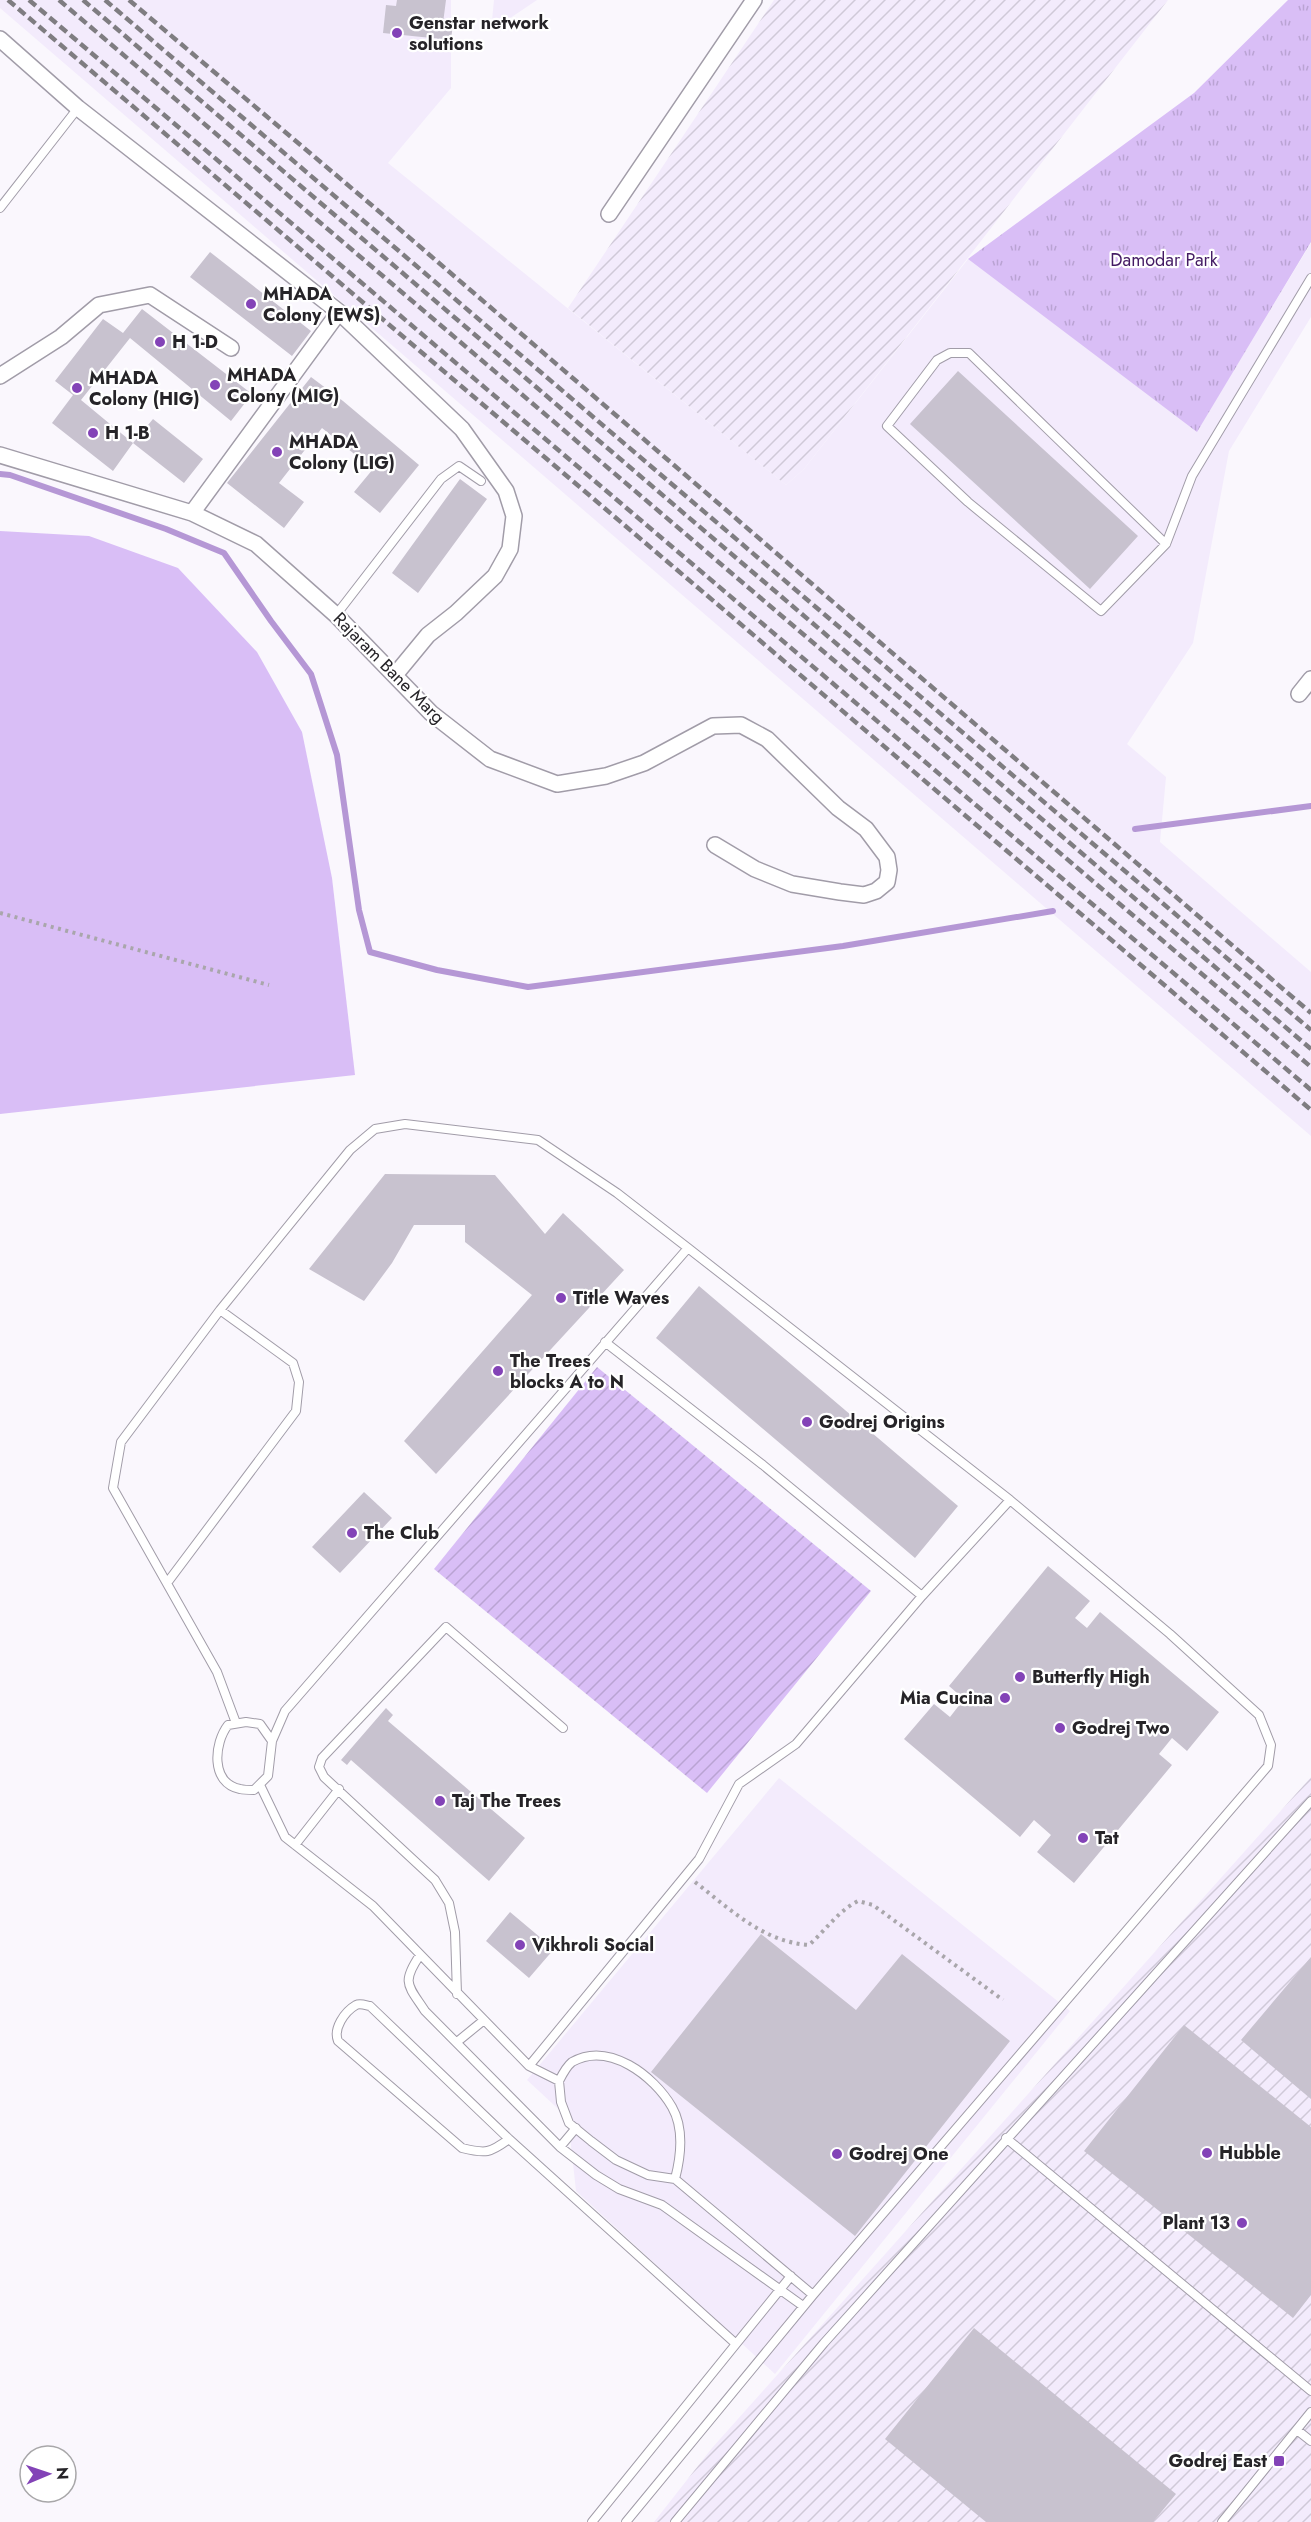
<svg xmlns="http://www.w3.org/2000/svg" width="1311" height="2522" viewBox="0 0 1311 2522" font-family="Jost,sans-serif">
  <style>
    .built { fill: #f3ebfc }
    .industrial { fill: url(#industrial-furrows) }
    .grass { fill: #d9bef6 }
    .park { fill: url(#park-tufts) }
    .garden { fill: url(#garden-furrows) }
    .lines { fill: none; stroke-linecap: round; stroke-linejoin: round }
    .stream { stroke: #b597d5; stroke-width: 6 }
    .building { fill: #c8c2cf }
    .lane-casing { stroke: #a19ca8; stroke-width: 10 }
    .street-casing { stroke: #a19ca8; stroke-width: 18 }
    .path { stroke: #a9a6ab; stroke-width: 4; stroke-dasharray: 3 4.5; stroke-linecap: butt }
    .lane { stroke: #fff; stroke-width: 8 }
    .street { stroke: #fff; stroke-width: 15 }
    .rail { stroke: #7f7d81; stroke-width: 4.5; stroke-dasharray: 9 4.5; stroke-linecap: butt }
    .poi-dot { fill: #8343b7; stroke: #fff; stroke-width: 2 }
    .labels { text-anchor: middle; dominant-baseline: central; stroke-width: 4.5; stroke-linejoin: round; paint-order: stroke }
    .poi-label { font-size: 18px; font-weight: bold; fill: #262428; stroke: #fff; text-anchor: start }
    .park-label { font-size: 18px; fill: #441b64; stroke: #fff }
    .street-label { font-size: 18px; fill: #262428; stroke: #fff }
  </style>
  <defs>
    <pattern id="industrial-furrows" width="10" height="10" patternUnits="userSpaceOnUse" patternTransform="scale(1.5)"><rect width="10" height="10" fill="#f3ebfc"/><path d="M-1 1l2-2M0 10L10 0M9 11l2-2" fill="none" stroke="#d0c9d8"/></pattern>
    <pattern id="park-tufts" width="24" height="20" patternUnits="userSpaceOnUse" patternTransform="scale(1.5)"><rect width="24" height="20" fill="#d9bef6"/><path d="M3 7l-1-3M5 7V3M7 7l1-3M15 17l-1-3M17 17v-4M19 17l1-3" fill="none" stroke="#baa3d3"/></pattern>
    <pattern id="garden-furrows" width="10" height="10" patternUnits="userSpaceOnUse" patternTransform="scale(1.5)"><rect width="10" height="10" fill="#d9bef6"/><path d="M-1 1l2-2M0 10L10 0M9 11l2-2" fill="none" stroke="#baa3d3"/></pattern>
  </defs>
  <rect width="100%" height="100%" fill="#faf7fd"/>
  <path class="built" d="M 0,0 L 451,0 L 451,88 L 388,163 L 786,485 L 804,469 L 968,259 L 1197,431 L 1311,243 L 1311,317 L 1229,451 L 1193,643 L 1127,744 L 1166,777 L 1160,842 L 1311,972 L 1311,1136 L 0,8 Z
    M 494,0 L 537,0 L 491,31 Z
    M 779,1778 L 1070,2011 L 775,2374 L 576,2191 L 568,2118 L 527,2080 Z"/>
  <path class="industrial" d="M 774,0 L 1168,0 L 804,469 L 786,485 L 568,308 Z
    M 1311,1777 L 1311,2522 L 654,2522 L 712,2448 Z"/>
  <path class="grass" d="M 0,531 L 89,536 L 178,568 L 257,652 L 302,732 L 332,878 L 355,1075 L 0,1114 Z"/>
  <path class="park" d="M 1288,0 L 1311,0 L 1311,242 L 1197,432 L 968,259 L 1194,93 Z"/>
  <path class="garden" d="M 597,1367 L 871,1591 L 707,1793 L 434,1569 Z"/>
  <g class="lines">
    <path class="stream" d="M 0,474 L 10,475 L 166,529 L 224,553 L 271,621 L 311,674 L 337,755 L 359,910 L 370,952 L 437,970 L 528,987 L 843,946 L 1053,911
      M 1135,829 L 1311,806"/>
  </g>
  <path class="building" d="M 397,0 L 446,0 L 443,23 L 453,24 L 451,40 L 383,33 L 386,5 L 396,6 Z
    M 210,252 L 311,331 L 292,356 L 190,277 Z
    M 142,309 L 252,394 L 231,421 L 130,338 L 81,400 L 133,443 L 113,471 L 52,423 L 73,395 L 55,381 L 103,319 L 123,333 Z
    M 958,371 L 1138,536 L 1090,589 L 910,424 Z
    M 311,377 L 343,401 L 419,465 L 380,513 L 354,492 L 373,469 L 322,428 L 279,483 L 304,502 L 284,528 L 227,483 Z
    M 153,419 L 203,459 L 184,483 L 133,443 Z
    M 460,479 L 487,499 L 418,593 L 392,573 Z
    M 385,1174 L 495,1175 L 545,1234 L 563,1213 L 624,1270 L 436,1474 L 404,1441 L 532,1295 L 465,1242 L 465,1225 L 414,1225 L 392,1263 L 364,1301 L 309,1269 Z
    M 699,1286 L 958,1506 L 915,1558 L 656,1338 Z
    M 364,1492 L 392,1518 L 340,1573 L 312,1547 Z
    M 1048,1566 L 1090,1601 L 1075,1618 L 1087,1628 L 1100,1612 L 1219,1712 L 1187,1751 L 1172,1738 L 1159,1754 L 1172,1765 L 1074,1883 L 1037,1852 L 1051,1835 L 1034,1820 L 1020,1837 L 904,1739 L 934,1704 L 950,1717 L 964,1699 L 949,1686 Z
    M 386,1708 L 393,1715 L 388,1721 L 525,1838 L 489,1881 L 351,1760 L 347,1765 L 341,1760 Z
    M 510,1912 L 554,1949 L 529,1978 L 486,1941 Z
    M 761,1934 L 856,2010 L 902,1954 L 1010,2041 L 855,2236 L 651,2072 Z
    M 1311,1957 L 1311,2099 L 1241,2040 Z
    M 1184,2025 L 1311,2127 L 1311,2295 L 1293,2318 L 1084,2151 Z
    M 974,2328 L 1176,2494 L 1153,2522 L 986,2522 L 885,2439 Z"/>
  <g class="lines">
    <g class="lane-casing">
      <path id="lane" d="M 0,208 L 78,108
        M 1166,544 L 969,353 L 950,353 L 937,360 L 887,426 L 968,502 L 1101,611 L 1166,544 L 1192,476 L 1311,278
        M 336,615 L 441,479 L 459,466 L 481,481
        M 605,1342 L 763,1465 L 922,1596
        M 167,1583 L 296,1411 L 299,1382 L 293,1363 L 220,1310
        M 236,1723 L 217,1672 L 113,1488 L 121,1442 L 220,1310 L 350,1150 L 375,1129 L 405,1124 L 538,1140 L 617,1193 L 688,1248 L 285,1711 L 272,1741 L 268,1776 L 254,1790 C 250,1790 244,1790 240,1789 C 210,1783 214,1743 228,1725 L 246,1722 L 260,1724 L 272,1741
        M 260,1785 L 285,1837 L 373,1906 L 529,2066 L 559,2081
        M 295,1845 L 339,1789
        M 420,1955 C 401,1983 408,1985 425,2011 L 560,2147 L 596,2175 L 619,2189 L 662,2205 L 803,2306
        M 457,1994 L 455,1932 L 449,1903 L 435,1880 L 324,1777 L 319,1767 L 322,1758 L 446,1627 L 563,1728
        M 457,2042 L 484,2020
        M 529,2066 L 699,1859 L 739,1784 L 796,1744 L 922,1596 L 1010,1500
        M 1006,2138 L 1311,2391
        M 509,2139 C 490,2153 486,2154 462,2148 L 338,2041 C 333,2029 344,2012 356,2005 C 360,2003 365,2005 370,2006 L 509,2139 L 735,2343
        M 560,2147 L 576,2128
        M 675,2179 C 681,2156 684,2128 672,2107 C 654,2076 609,2041 572,2062 C 567,2066 562,2075 559,2081 L 561,2102 L 569,2123 L 591,2141 L 616,2160 L 648,2175 L 675,2179 L 813,2295
        M 1297,2430 L 1311,2441
        M 592,2522 L 791,2276
        M 626,2522 L 813,2295 L 1268,1766 L 1271,1745 L 1259,1715 L 1170,1634 L 1010,1500 L 688,1248
        M 675,2522 L 824,2343 L 1311,1801
        M 1222,2522 L 1311,2412"/>
    </g>
    <g class="street-casing">
      <path id="street" d="M 0,39 L 78,108 L 339,312 L 462,429 L 506,491 L 514,516 L 510,549 L 495,576 L 456,613 L 428,635 L 395,675
        M 609,214 L 754,0
        M 0,376 L 61,337 L 99,305 L 150,295 L 231,348
        M 0,455 L 192,513 L 256,544 L 336,615 L 431,713 L 490,759 L 557,784 L 606,776 L 644,763 L 713,726 L 741,725 L 767,739 L 838,808 L 866,829 L 887,857 L 889,870 L 887,882 L 876,891 L 864,895 L 840,892 L 792,884 L 755,869 L 715,845
        M 192,513 L 339,312
        M 1299,694 L 1311,679"/>
    </g>
    <path class="path" d="M 0,913 L 269,985
      M 695,1882 C 730,1909 763,1942 809,1945 C 826,1930 838,1911 858,1901 L 873,1905 L 1003,2000"/>
    <use href="#lane" class="lane"/>
    <use href="#street" class="street"/>
    <path class="rail" d="M 8,0 L 1311,1110
      M 29,0 L 1311,1090
      M 59,0 L 1311,1067
      M 83,0 L 1311,1049
      M 105,0 L 1311,1030
      M 129,0 L 375,208 L 1311,1013"/>
  </g>
  <g class="poi-dot">
    <circle cx="397" cy="33" r="6"/>
    <circle cx="251" cy="304" r="6"/>
    <circle cx="160" cy="342" r="6"/>
    <circle cx="215" cy="385" r="6"/>
    <circle cx="77" cy="388" r="6"/>
    <circle cx="93" cy="433" r="6"/>
    <circle cx="277" cy="452" r="6"/>
    <circle cx="561" cy="1298" r="6"/>
    <circle cx="498" cy="1371" r="6"/>
    <circle cx="807" cy="1422" r="6"/>
    <circle cx="352" cy="1533" r="6"/>
    <circle cx="1020" cy="1677" r="6"/>
    <circle cx="1005" cy="1698" r="6"/>
    <circle cx="1060" cy="1728" r="6"/>
    <circle cx="440" cy="1801" r="6"/>
    <circle cx="1083" cy="1838" r="6"/>
    <circle cx="520" cy="1945" r="6"/>
    <circle cx="1207" cy="2153" r="6"/>
    <circle cx="837" cy="2154" r="6"/>
    <circle cx="1242" cy="2223" r="6"/>
    <rect x="1273" y="2455" width="12" height="12" rx="3"/>
  </g>
  <g class="labels">
    <g class="poi-label">
      <text x="409" y="23">Genstar network<tspan x="409" dy="21">solutions</tspan></text>
      <text x="263" y="294">MHADA<tspan x="263" dy="21">Colony (EWS)</tspan></text>
      <text x="172" y="342">H 1-D</text>
      <text x="227" y="375">MHADA<tspan x="227" dy="21">Colony (MIG)</tspan></text>
      <text x="89" y="378">MHADA<tspan x="89" dy="21">Colony (HIG)</tspan></text>
      <text x="105" y="433">H 1-B</text>
      <text x="289" y="442">MHADA<tspan x="289" dy="21">Colony (LIG)</tspan></text>
      <text x="573" y="1298">Title Waves</text>
      <text x="510" y="1361">The Trees<tspan x="510" dy="21">blocks A to N</tspan></text>
      <text x="819" y="1422">Godrej Origins</text>
      <text x="364" y="1533">The Club</text>
      <text x="1032" y="1677">Butterfly High</text>
      <text x="993" y="1698" text-anchor="end">Mia Cucina</text>
      <text x="1072" y="1728">Godrej Two</text>
      <text x="452" y="1801">Taj The Trees</text>
      <text x="1095" y="1838">Tat</text>
      <text x="532" y="1945">Vikhroli Social</text>
      <text x="1219" y="2153">Hubble</text>
      <text x="849" y="2154">Godrej One</text>
      <text x="1230" y="2223" text-anchor="end">Plant 13</text>
      <text x="1267" y="2461" text-anchor="end">Godrej East</text>
    </g>
    <g class="park-label">
      <text x="1164" y="260">Damodar Park</text>
    </g>
    <g class="street-label">
      <text transform="translate(389 668) rotate(45)">Rajaram Bane Marg</text>
    </g>
  </g>
  <g transform="translate(48 2474) rotate(88)"><circle r="28" fill="#ffffff" stroke="#a8a7a9" stroke-width="1.5"/>
  <path d="M0-4.5L10 22L0 15L-10 22Z" fill="#8343b7"/>
  <text y="-9" font-size="16" font-weight="bold" text-anchor="middle" fill="#262428">N</text>
  </g>
</svg>
